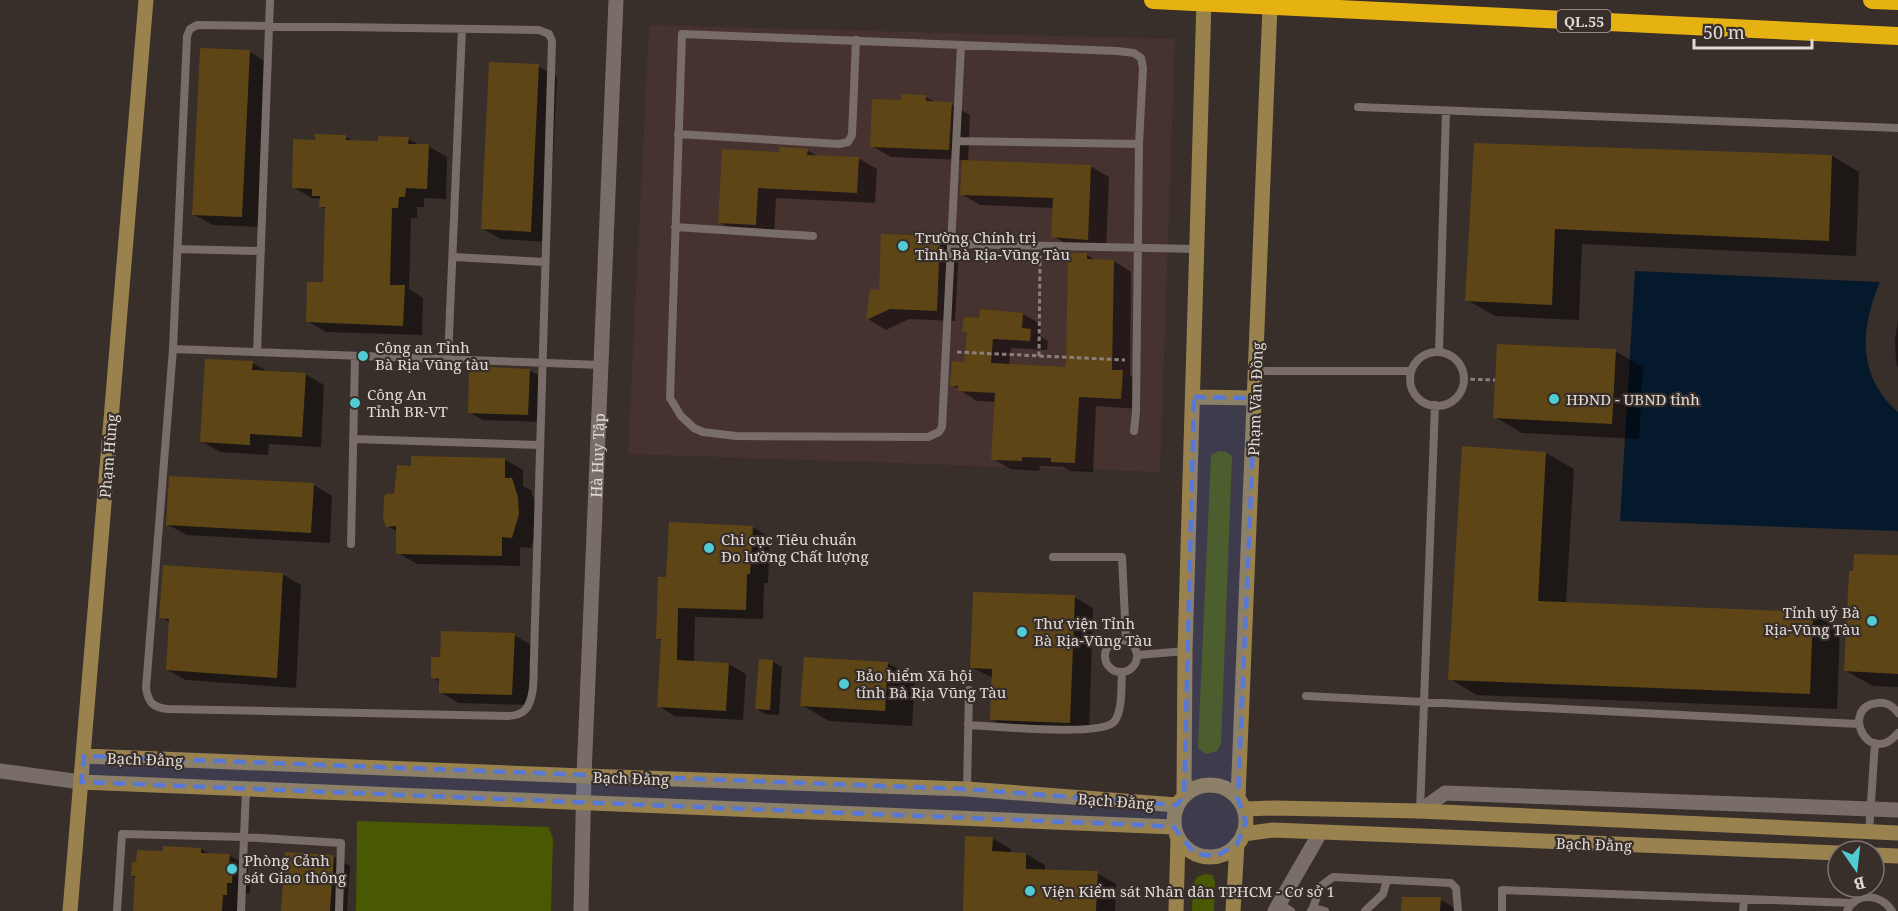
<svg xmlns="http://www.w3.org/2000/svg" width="1898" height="911" viewBox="0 0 1898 911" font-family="'Noto Serif',serif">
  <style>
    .education { fill: #46322f }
    .green { fill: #495803 }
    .water { fill: #05192d }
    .shadow { fill: #0007 }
    .building { fill: #5e4516 }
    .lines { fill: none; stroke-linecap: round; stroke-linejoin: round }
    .path { stroke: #89807d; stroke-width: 3; stroke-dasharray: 4.5 3; stroke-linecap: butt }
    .lane { stroke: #786d68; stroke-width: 8 }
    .street { stroke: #786d68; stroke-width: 15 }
    .secondary { stroke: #99824e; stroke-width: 15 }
    .highway { stroke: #e6b211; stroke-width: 18 }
    .marked { fill: #5878d8; fill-opacity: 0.2; stroke: #5878d8; stroke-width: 4.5; stroke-dasharray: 12 8; stroke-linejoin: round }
    .poi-dot { fill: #51ccd4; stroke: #382e2a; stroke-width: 2 }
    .labels { text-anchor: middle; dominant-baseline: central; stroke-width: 4.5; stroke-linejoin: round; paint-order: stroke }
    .shield { fill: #382e2a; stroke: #aea6a3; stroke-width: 1.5 }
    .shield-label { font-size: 14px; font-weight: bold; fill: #e0dad7 }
    .poi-label { font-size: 15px; fill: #e0dad7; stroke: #382e2a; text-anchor: start }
    .street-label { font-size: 15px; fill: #e0dad7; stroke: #382e2a }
  </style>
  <rect width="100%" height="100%" fill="#382e2a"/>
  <path class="education" d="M 649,25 L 1175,39 L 1160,472 L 628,454 Z"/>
  <path class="green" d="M 1219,451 L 1226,452 L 1232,456 L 1221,744 L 1217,751 L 1206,754 L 1198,748 L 1211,455 Z
    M 357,821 L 549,827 L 553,839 L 551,911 L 356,911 Z
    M 1205,874 L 1212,875 L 1215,882 L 1214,911 L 1192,911 L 1193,885 L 1197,877 Z"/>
  <path class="water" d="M 1635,271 L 1880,282 C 1860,329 1857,376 1898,412 L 1898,531 L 1620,521 Z"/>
  <path class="shadow" d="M 250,52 L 268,63 L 260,227 L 213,225 L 194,215 Z
    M 538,66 L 557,77 L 549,242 L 501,239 L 483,229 Z
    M 926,97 L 937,103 L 951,104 L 970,115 L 968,162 L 1090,166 L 1109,177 L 1106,250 L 1072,247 L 1053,236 L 1054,208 L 980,205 L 961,194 L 963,160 L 891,157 L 872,146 L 902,102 Z
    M 346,137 L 355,142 L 379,143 L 408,139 L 420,145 L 428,146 L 447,157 L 446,199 L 424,198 L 424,207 L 417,207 L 417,218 L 411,218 L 409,289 L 423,298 L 422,335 L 326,332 L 307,321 L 325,284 L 326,210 L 321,206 L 321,199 L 312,198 L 293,187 L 318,141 Z
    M 1475,145 L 1832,156 L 1859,172 L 1856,256 L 1582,244 L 1579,320 L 1495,316 L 1467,300 Z
    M 807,150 L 819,157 L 858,158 L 877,169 L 875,203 L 776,198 L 774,235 L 739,233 L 720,223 L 781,154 Z
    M 940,237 L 959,248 L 955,321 L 909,319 L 886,330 L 868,319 L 871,291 L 880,292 Z
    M 1087,255 L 1097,261 L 1114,261 L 1131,272 L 1130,376 L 1140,382 L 1139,409 L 1096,406 L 1093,472 L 1071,471 L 1063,467 L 1040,466 L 1039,471 L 1011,469 L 993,459 L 996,402 L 977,401 L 952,385 L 965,363 L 968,333 L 964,331 L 980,320 L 1023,314 L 1041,324 L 1040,336 L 1048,341 L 1047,350 L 1011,348 L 1009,366 L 1067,369 Z
    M 1898,320 L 1898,369 L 1896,361 L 1895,339 Z
    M 1615,351 L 1643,367 L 1639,439 L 1522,433 L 1495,417 Z
    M 252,363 L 269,372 L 305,374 L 324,385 L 321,447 L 269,444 L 268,455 L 220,452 L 201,441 Z
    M 529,370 L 543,378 L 541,422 L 483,420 L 469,412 Z
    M 1463,448 L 1546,453 L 1574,469 L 1566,603 L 1813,614 L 1840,630 L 1837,709 L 1477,695 L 1450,679 Z
    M 504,459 L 523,470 L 523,486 L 531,490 L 537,509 L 538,525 L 531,548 L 520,547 L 520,566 L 417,564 L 398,553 L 398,532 L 387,526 L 395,496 L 413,468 Z
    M 314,485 L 332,496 L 330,543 L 187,535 L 168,525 Z
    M 752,527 L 770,537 L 768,583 L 764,583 L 763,619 L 695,617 L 694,663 L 729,664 L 746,674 L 743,720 L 675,716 L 658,706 L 662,641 L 657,638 L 667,579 Z
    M 1898,557 L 1898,687 L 1873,686 L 1846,671 Z
    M 282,574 L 301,585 L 296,688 L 186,680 L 167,670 L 171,623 L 161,617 Z
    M 1074,597 L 1093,608 L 1089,733 L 1010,730 L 991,719 L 993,678 L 971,667 Z
    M 514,635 L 533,646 L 531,705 L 459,703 L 440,692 L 440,682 L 432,677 L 441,659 Z
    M 773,662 L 782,667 L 779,715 L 766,714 L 757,709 Z
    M 888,663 L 915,679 L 912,726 L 829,721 L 802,705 Z
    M 992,838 L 1011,849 L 1011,854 L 1026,854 L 1045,865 L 1045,871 L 1097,873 L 1116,884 L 1115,911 L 965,911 Z
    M 201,849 L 211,855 L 229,855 L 248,866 L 248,875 L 251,877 L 250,893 L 246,893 L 241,911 L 135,911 L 136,878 L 132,876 L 164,852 Z
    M 333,856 L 350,866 L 347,911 L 282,911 Z
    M 1440,899 L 1459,911 L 1402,911 Z"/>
  <path class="building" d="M 200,48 L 250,50 L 242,217 L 192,215 Z
    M 489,62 L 539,64 L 531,232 L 481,229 Z
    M 901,94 L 926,95 L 926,101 L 952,102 L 949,150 L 870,147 L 872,99 L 901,100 Z
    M 314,134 L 346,135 L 346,140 L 378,141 L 378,136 L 409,137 L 408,144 L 429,144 L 427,189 L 406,188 L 405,197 L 399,197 L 398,208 L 392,208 L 390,285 L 405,285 L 403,326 L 306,322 L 307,282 L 323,282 L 325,207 L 319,207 L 320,196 L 312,196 L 312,189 L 292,188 L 293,139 L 316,140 Z
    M 1474,143 L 1832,155 L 1829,241 L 1555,229 L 1552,305 L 1465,301 Z
    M 780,147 L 808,149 L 807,155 L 859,157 L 857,193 L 758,188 L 756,225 L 718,223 L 722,149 L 779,152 Z
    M 962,160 L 1091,165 L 1088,240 L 1051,237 L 1053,198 L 960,195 Z
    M 881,234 L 940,236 L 937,311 L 890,309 L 866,320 L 870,289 L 879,290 Z
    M 1068,253 L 1087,253 L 1087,259 L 1114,260 L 1112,370 L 1123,370 L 1121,399 L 1079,397 L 1075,463 L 1051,462 L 1051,458 L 1022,457 L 1022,461 L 991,460 L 995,393 L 957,391 L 958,386 L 950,386 L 952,361 L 964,362 L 967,332 L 962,332 L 964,317 L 979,318 L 980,309 L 1023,313 L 1022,328 L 1031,329 L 1030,341 L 993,339 L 991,363 L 1066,367 Z
    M 1497,344 L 1616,349 L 1612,424 L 1493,418 Z
    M 205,359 L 253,361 L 252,370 L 306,373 L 302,437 L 250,434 L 250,445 L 200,442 Z
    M 469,366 L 530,369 L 528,415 L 468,413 Z
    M 1462,446 L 1546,452 L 1538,601 L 1813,612 L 1810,694 L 1448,680 Z
    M 411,456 L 505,458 L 505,478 L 512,478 L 518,497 L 519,514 L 512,538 L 502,537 L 502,556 L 396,554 L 396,526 L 386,527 L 383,518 L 384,499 L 385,494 L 394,494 L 397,465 L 411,466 Z
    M 169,476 L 314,483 L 311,533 L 166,525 Z
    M 669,522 L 753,526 L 750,574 L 747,574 L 746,610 L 678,608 L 677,660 L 729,663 L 726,711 L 657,707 L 661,639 L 656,639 L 658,577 L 666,577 Z
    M 1854,554 L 1898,555 L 1898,674 L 1844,671 L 1849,571 L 1853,571 Z
    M 163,565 L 283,573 L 277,678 L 166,670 L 169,619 L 159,618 Z
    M 973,592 L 1075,595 L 1070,723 L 990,720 L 992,669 L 970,668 Z
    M 441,631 L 515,633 L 512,695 L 439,693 L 439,679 L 431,678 L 431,657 L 440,657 Z
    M 804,657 L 888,662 L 885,711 L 800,706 Z
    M 759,659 L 773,660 L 770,710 L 755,709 Z
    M 965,836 L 993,837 L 992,851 L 1026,853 L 1026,869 L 1098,871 L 1096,911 L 963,911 Z
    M 163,846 L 201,848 L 201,853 L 230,854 L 229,864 L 233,865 L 232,883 L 227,883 L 227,895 L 223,895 L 222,911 L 133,911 L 135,876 L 131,876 L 132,862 L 136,862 L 137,850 L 163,851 Z
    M 285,852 L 334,855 L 330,911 L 281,911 Z
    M 1402,897 L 1441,897 L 1440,911 L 1401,911 Z"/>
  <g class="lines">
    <path class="path" d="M 957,352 L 1125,360
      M 1039,356 L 1040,256
      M 1463,379 L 1495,380"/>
    <path class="lane" d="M 197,25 L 539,30 L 549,34 L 552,41 L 534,657 C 533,672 536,698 525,710 C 520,715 513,716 507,716 L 168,709 C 154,708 148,703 146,688 L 173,349 L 187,36 L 190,29 Z
      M 961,45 L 942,427 L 939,432 L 928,437 L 736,436 L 703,432 L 694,428 L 681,416 L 670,398 L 682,34 L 1117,51 L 1134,53 L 1141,58 L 1143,68 L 1139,144 L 1136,412 L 1134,431
      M 1358,107 L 1898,128
      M 678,134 L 839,144 L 848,142 L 852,135 L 856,40
      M 957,141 L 1139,144
      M 675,227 L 813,236
      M 952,244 L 1198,249
      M 178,249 L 261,251
      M 453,257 L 545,262
      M 173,349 L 601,365
      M 257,352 L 270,0
      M 1439,352 L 1446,111
      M1410 379a27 27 0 1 1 54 0a27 27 0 1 1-54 0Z
      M 448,359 L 462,29
      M 1256,371 L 1411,371
      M 353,439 L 540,445
      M 351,544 L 355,356
      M 1053,557 L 1122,557 L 1126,640
      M1105 656a16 16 0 1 1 32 0a16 16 0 1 1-32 0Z
      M 1138,655 L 1185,651
      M 1306,696 L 1859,724
      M 1898,713 C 1893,706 1887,702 1878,703 C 1839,706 1868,769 1898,733
      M 968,725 C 993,726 1099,737 1114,722 C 1123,711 1121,686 1122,672
      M 967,789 L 969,690
      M 1420,811 L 1435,405
      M 1869,832 L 1875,743
      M 1279,903 L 1291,911
      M 1312,910 L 1321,886 L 1333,877 L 1451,883 L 1456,888 L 1458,911
      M 117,911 L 122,834 L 244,837 L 341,843 L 339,911
      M 241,911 L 246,789
      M 1311,911 L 1318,909 L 1325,911
      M 1365,911 L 1383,894 L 1387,880
      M 1502,911 L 1502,890 L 1853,903
      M 1743,911 L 1744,899
      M 1847,911 C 1857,891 1881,894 1892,911"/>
    <g class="street">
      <path d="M 0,771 L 81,782"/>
      <path d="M 1420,811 L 1445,793 L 1898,810"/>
      <path id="s1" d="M 581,911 L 584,776 L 616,0"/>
      <path d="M 1275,911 L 1320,833"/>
    </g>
    <path class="secondary" d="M 1194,397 L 1255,398
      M 84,756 L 584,776 L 967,789 L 1177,805
      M 81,782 L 1174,827
      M1174 821a36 36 0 1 1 72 0a36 36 0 1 1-72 0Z
      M 1184,795 L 1185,651 L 1204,0
      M 1238,799 L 1270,6
      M 1244,809 L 1275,808 L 1420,811 L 1898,833
      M 1243,834 L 1273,830 L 1838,853
      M 1874,855 L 1898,856
      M 70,911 L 146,0
      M 1176,911 L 1178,838
      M 1233,911 L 1237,844"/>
    <path class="highway" d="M 1153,0 L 1898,36
      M 1872,0 L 1898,1"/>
  </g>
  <path class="marked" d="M 1194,397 L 1255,398 L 1238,799 L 1246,822 L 1237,844 L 1217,856 L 1195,854 L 1174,827 L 1140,825 L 81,782 L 84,756 L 967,789 L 1177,805 L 1184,795 Z"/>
  <g class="poi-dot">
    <circle cx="903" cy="246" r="6"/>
    <circle cx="363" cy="356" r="6"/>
    <circle cx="1554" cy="399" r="6"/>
    <circle cx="355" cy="403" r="6"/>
    <circle cx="709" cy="548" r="6"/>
    <circle cx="1872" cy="621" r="6"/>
    <circle cx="1022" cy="632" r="6"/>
    <circle cx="844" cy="684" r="6"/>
    <circle cx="232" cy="869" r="6"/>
    <circle cx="1030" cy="891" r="6"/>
  </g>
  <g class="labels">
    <rect class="shield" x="1557" y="10" width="54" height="22" rx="4.5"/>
    <g class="shield-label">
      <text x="1584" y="21">QL.55</text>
    </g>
    <g class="poi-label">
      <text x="915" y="237">Trường Chính trị<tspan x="915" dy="17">Tỉnh Bà Rịa-Vũng Tàu</tspan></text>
      <text x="375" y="347">Công an Tỉnh<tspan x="375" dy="17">Bà Rịa Vũng tàu</tspan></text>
      <text x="367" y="394">Công An<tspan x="367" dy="17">Tỉnh BR-VT</tspan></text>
      <text x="1566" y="399">HĐND - UBND tỉnh</text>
      <text x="721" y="539">Chi cục Tiêu chuẩn<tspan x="721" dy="17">Đo lường Chất lượng</tspan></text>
      <text x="1860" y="612" text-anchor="end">Tỉnh uỷ Bà<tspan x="1860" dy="17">Rịa-Vũng Tàu</tspan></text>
      <text x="1034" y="623">Thư viện Tỉnh<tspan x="1034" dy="17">Bà Rịa-Vũng Tàu</tspan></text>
      <text x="856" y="675">Bảo hiểm Xã hội<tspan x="856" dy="17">tỉnh Bà Rịa Vũng Tàu</tspan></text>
      <text x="244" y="860">Phòng Cảnh<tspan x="244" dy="17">sát Giao thông</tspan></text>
      <text x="1042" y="891">Viện Kiểm sát Nhân dân TPHCM - Cơ sở 1</text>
    </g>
    <g class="street-label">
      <text transform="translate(1255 399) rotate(-88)">Phạm Văn Đồng</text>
      <text stroke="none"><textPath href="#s1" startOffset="456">Hà Huy Tập</textPath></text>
      <text transform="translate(108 456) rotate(-85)">Phạm Hùng</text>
      <text transform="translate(145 759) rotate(2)">Bạch Đằng</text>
      <text transform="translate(631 778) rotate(2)">Bạch Đằng</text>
      <text transform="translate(1116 801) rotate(4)">Bạch Đằng</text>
      <text transform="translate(1594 844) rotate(2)">Bạch Đằng</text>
    </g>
  </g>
  <g transform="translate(1856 869) rotate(166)"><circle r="28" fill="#382e2a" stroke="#7b736f" stroke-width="1.5"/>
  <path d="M0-4.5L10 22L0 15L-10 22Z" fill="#51ccd4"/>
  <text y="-9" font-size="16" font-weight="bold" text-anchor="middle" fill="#e0dad7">B</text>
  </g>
  <path d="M1694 39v9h118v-9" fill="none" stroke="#e0dad7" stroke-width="3"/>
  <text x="1703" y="39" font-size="18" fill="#e0dad7" stroke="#382e2a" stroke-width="4.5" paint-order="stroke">50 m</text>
</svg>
